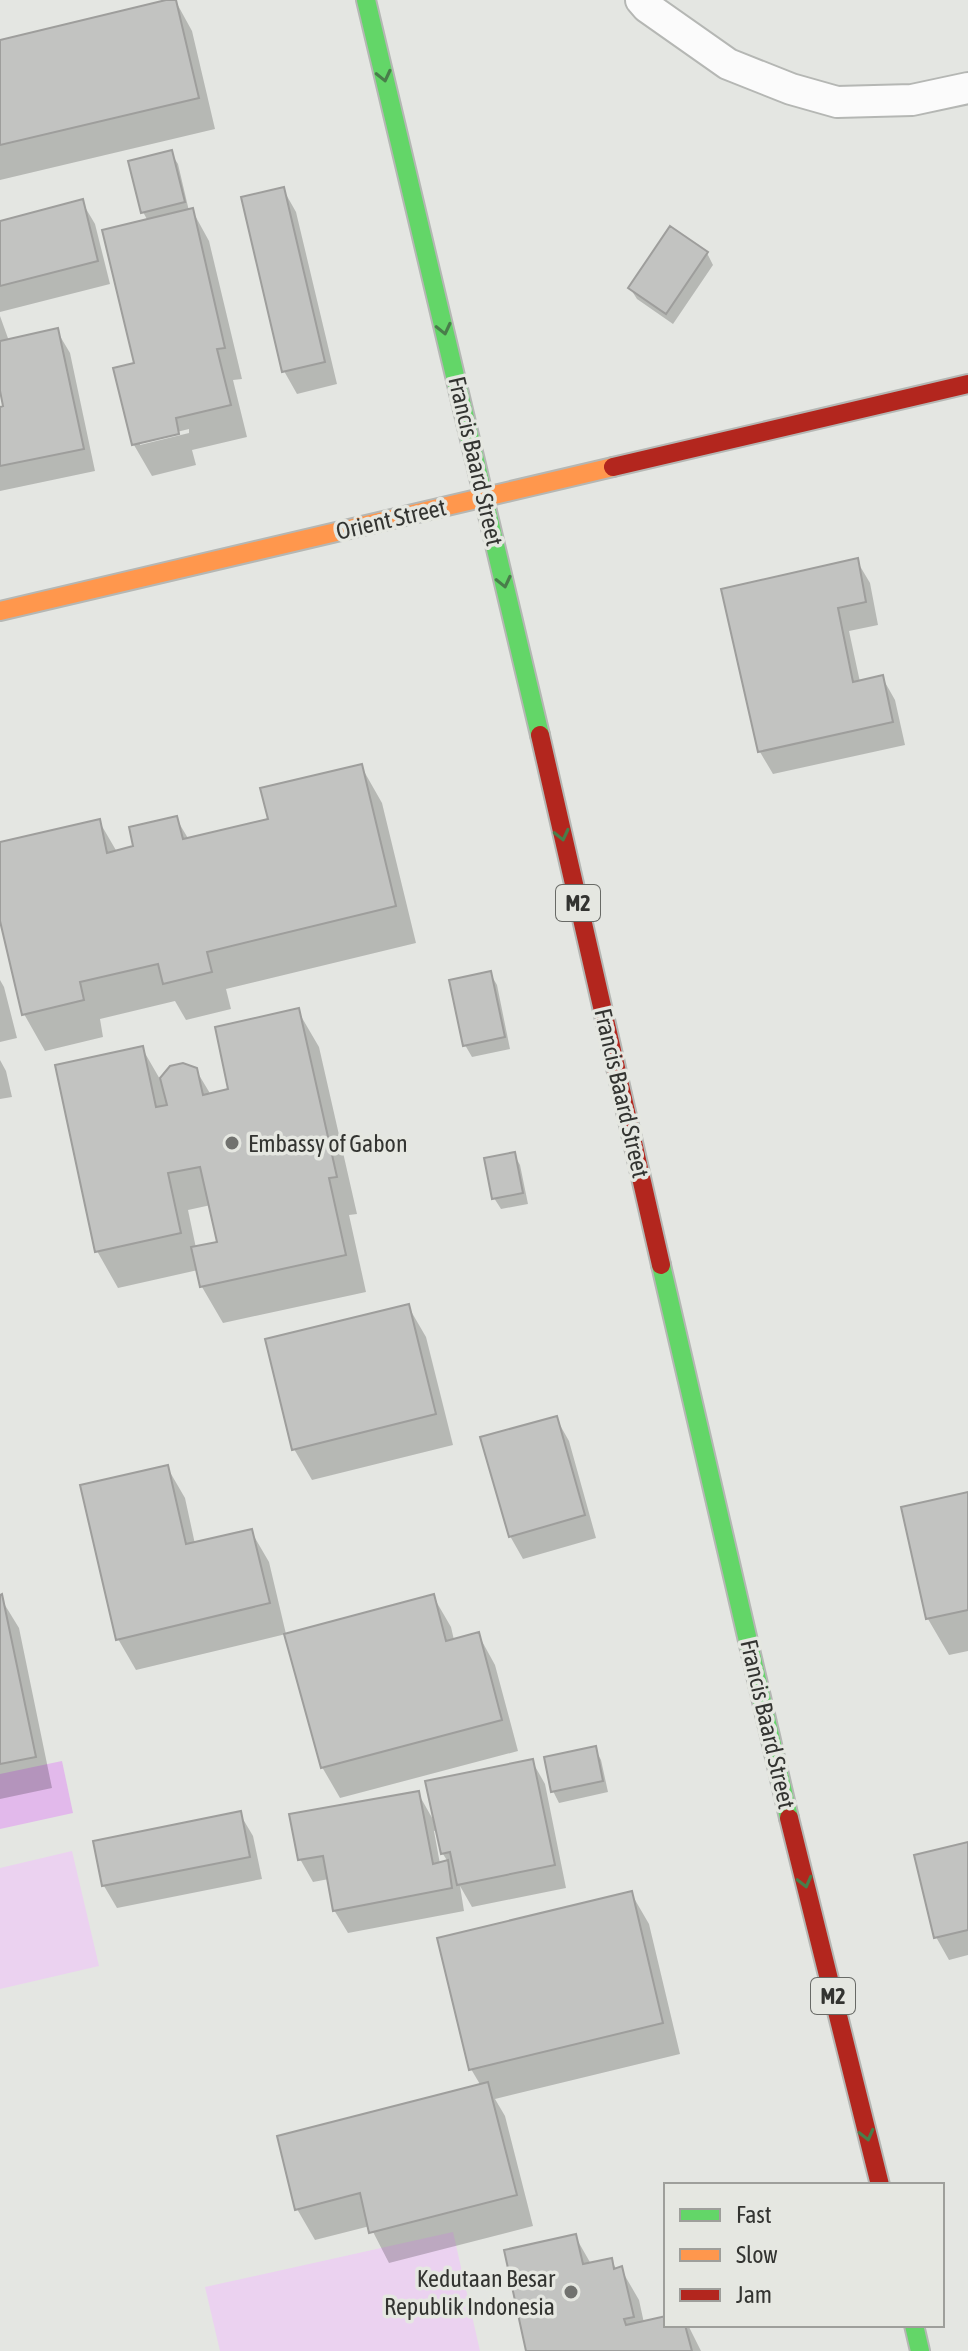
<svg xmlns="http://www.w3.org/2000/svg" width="968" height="2351" viewBox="0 0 968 2351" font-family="'Asap Condensed',sans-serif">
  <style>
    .green { fill: #ebd2f0 }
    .water { fill: #e2b9eb }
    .shadow { fill: #0003; fill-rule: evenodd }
    .building { fill: #c2c3c1; stroke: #9e9e9c; stroke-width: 2 }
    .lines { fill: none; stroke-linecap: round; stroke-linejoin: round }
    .lane-casing { stroke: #b5b7b4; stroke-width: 34 }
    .fast-casing { stroke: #b5b7b4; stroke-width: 22 }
    .slow-casing { stroke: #b5b7b4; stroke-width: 22 }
    .jam-casing { stroke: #b5b7b4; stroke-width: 22 }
    .lane { stroke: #fbfbfb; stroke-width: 30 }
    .fast { stroke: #63d668; stroke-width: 18 }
    .slow { stroke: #ff974d; stroke-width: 18 }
    .jam { stroke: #b3261e; stroke-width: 18 }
    .oneway { stroke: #497d4a }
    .poi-dot { fill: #71726f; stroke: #e5e7e1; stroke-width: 3 }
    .labels { text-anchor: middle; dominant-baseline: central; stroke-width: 7; stroke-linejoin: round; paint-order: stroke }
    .shield { fill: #e5e7e1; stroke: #686a66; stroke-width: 2 }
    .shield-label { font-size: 22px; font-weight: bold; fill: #333431 }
    .street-label { font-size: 24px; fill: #333431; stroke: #e5e7e1 }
    .poi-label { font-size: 24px; fill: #333431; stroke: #e5e7e1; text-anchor: start }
  </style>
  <rect width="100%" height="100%" fill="#e4e6e2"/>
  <path class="green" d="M 72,1851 L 99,1966 L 0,1989 L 0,1868 Z
    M 453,2232 L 480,2351 L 220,2351 L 205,2287 Z"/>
  <path class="water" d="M 62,1761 L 73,1813 L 0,1829 L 0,1774 Z"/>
  <path class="shadow" d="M 175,0 L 192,31 L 215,129 L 0,180 L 0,42 Z
    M 171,153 L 178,164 L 189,211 L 192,210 L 209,241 L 242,379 L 233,380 L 247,437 L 192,450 L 196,465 L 152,476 L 134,445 L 116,370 L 136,365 L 148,221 L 143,212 ZM 189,429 L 189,433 L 140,445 L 140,441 Z
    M 283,189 L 296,212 L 337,384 L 297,394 L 284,371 Z
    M 82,202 L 95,224 L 110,284 L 0,312 L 0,223 Z
    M 707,253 L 713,265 L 673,324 L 637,299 L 630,288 Z
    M 0,316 L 9,341 L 57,331 L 70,353 L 95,471 L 0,491 L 0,409 L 5,407 L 0,381 Z
    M 857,561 L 870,583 L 878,625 L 849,631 L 860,682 L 882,677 L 895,700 L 905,745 L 773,774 L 760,752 Z
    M 361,766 L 382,803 L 416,943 L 226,989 L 231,1009 L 186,1020 L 175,1001 L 100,1019 L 103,1037 L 45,1051 L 24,1014 L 0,912 L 0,844 L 99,821 L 117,852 L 136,847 L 176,818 L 189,840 L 271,820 Z
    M 490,973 L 497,985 L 510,1049 L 472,1057 L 465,1045 Z
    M 0,980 L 4,987 L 17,1038 L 0,1042 Z
    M 298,1011 L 319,1047 L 357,1214 L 349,1215 L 366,1292 L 223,1323 L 202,1287 L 198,1270 L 118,1288 L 97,1251 L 142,1048 L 161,1081 L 171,1068 L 196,1070 L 211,1095 L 231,1091 ZM 211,1205 L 220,1244 L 196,1248 L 188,1210 Z
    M 0,1060 L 6,1071 L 12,1097 L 0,1099 Z
    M 514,1154 L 520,1165 L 528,1204 L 501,1209 L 494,1198 Z
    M 408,1306 L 426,1337 L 453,1445 L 312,1480 L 294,1449 Z
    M 556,1418 L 569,1441 L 596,1538 L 523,1559 L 510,1536 Z
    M 167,1467 L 185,1498 L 195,1544 L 251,1531 L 269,1562 L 286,1634 L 136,1670 L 118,1639 Z
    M 968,1494 L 968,1651 L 949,1655 L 928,1619 Z
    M 433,1596 L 451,1627 L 454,1640 L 478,1634 L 495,1665 L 518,1751 L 340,1798 L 322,1767 Z
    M 0,1597 L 19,1628 L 52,1788 L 0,1799 Z
    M 595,1749 L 601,1760 L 608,1792 L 559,1803 L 553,1791 Z
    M 532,1761 L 545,1784 L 566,1888 L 472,1907 L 460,1886 L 464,1911 L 348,1933 L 334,1910 L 329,1879 L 313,1882 L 300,1859 L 418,1793 L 435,1823 ZM 438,1830 L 443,1854 L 448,1862 L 440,1864 L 434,1831 Z
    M 240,1814 L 253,1836 L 262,1879 L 117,1908 L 104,1886 Z
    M 968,1844 L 968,1955 L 949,1960 L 936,1937 Z
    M 631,1893 L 649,1924 L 680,2054 L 495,2099 L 505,2116 L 533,2226 L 389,2263 L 370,2226 L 315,2240 L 297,2209 L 481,2086 L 471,2069 Z
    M 575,2236 L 591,2264 L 611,2260 L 617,2270 L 621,2269 L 639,2300 L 644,2323 L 666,2318 L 666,2325 L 688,2325 L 701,2351 L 528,2351 Z"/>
  <path class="building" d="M 166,0 L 176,0 L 199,98 L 0,145 L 0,40 Z
    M 172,150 L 185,202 L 141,213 L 128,161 Z
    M 284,187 L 325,362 L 282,372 L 241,197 Z
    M 83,199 L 98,261 L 0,286 L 0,221 Z
    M 193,208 L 225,348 L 217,349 L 231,405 L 176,418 L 179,434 L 132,445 L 113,368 L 134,363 L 102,230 Z
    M 670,226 L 708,252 L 666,314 L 628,288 Z
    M 58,328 L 84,449 L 0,466 L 0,407 L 3,406 L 0,391 L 0,341 Z
    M 858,558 L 866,602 L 838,608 L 853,682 L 883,675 L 893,722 L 758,752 L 721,589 Z
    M 362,764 L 396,906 L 207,952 L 212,972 L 163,984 L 158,964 L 80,982 L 84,1000 L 22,1015 L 0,921 L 0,842 L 100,819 L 107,853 L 133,846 L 129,827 L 177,816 L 183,839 L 268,819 L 260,788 Z
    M 491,971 L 505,1037 L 463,1046 L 449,980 Z
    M 299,1008 L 337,1177 L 329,1178 L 346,1255 L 200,1287 L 191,1247 L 217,1242 L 200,1167 L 168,1173 L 181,1233 L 95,1252 L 55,1065 L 143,1046 L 156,1107 L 167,1105 L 160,1078 L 170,1066 L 183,1063 L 197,1068 L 203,1095 L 228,1089 L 215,1027 Z
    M 515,1152 L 523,1193 L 492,1199 L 484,1158 Z
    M 409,1304 L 436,1414 L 292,1450 L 265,1339 Z
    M 557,1416 L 585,1515 L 509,1537 L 480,1437 Z
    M 168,1465 L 186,1544 L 252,1529 L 270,1603 L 116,1640 L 80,1485 Z
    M 968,1492 L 968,1610 L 926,1619 L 901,1507 Z
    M 2,1594 L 36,1757 L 0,1764 L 0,1595 Z
    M 434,1594 L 446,1641 L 479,1632 L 502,1720 L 321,1768 L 284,1634 Z
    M 596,1746 L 603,1781 L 551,1792 L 544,1757 Z
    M 533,1759 L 555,1865 L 457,1885 L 450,1852 L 441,1854 L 425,1781 Z
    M 419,1791 L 433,1864 L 448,1860 L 452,1888 L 333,1911 L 323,1856 L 298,1860 L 289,1814 Z
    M 241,1811 L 250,1857 L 102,1886 L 93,1841 Z
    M 968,1842 L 968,1930 L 934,1938 L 914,1855 Z
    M 632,1891 L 663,2023 L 469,2070 L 437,1938 Z
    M 488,2082 L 517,2195 L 369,2233 L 360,2193 L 295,2210 L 277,2136 Z
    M 576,2234 L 583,2264 L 612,2258 L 614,2269 L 622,2266 L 634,2317 L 624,2319 L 626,2325 L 666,2316 L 666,2325 L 685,2325 L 692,2351 L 526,2351 L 504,2250 Z"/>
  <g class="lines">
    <g class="lane-casing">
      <path id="lane" d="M 641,0 L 647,7 L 728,64 L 791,89 L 837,102 L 912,100 L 968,88"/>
    </g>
    <g class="fast-casing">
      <path id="fast" d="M 366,0 L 540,735
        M 661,1265 L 789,1818
        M 914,2325 L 920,2351"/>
    </g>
    <g class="slow-casing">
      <path id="slow" d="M 0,611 L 613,467"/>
    </g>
    <g class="jam-casing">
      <path id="jam" d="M 613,467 L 968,384
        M 540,735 L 661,1265
        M 789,1818 L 880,2185"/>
    </g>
    <use href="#lane" class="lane"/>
    <use href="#fast" class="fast"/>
    <use href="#slow" class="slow"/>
    <use href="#jam" class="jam"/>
  </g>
  <defs><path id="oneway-chevron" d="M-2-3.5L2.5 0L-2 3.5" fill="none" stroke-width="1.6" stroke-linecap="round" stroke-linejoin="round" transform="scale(2)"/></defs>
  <g class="oneway">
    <use href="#oneway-chevron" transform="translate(384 76) rotate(77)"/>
    <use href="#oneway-chevron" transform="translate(444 329) rotate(77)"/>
    <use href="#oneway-chevron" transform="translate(504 582) rotate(77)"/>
    <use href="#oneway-chevron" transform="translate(562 835) rotate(77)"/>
    <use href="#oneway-chevron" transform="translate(805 1882) rotate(76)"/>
    <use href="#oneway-chevron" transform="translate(867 2135) rotate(76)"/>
  </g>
  <g class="poi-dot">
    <circle cx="232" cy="1143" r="8"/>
    <circle cx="571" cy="2292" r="8"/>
  </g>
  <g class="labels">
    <g class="shield">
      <rect x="556" y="885" width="44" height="36" rx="6"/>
      <rect x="811" y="1978" width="44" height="36" rx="6"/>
    </g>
    <g class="shield-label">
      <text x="578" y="903">M2</text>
      <text x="833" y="1996">M2</text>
    </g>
    <g class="street-label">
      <text transform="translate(476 461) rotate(77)">Francis Baard Street</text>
      <text transform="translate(391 519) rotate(-13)">Orient Street</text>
      <text transform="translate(622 1093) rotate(77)">Francis Baard Street</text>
      <text transform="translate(768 1724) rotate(77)">Francis Baard Street</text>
    </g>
    <g class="poi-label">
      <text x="248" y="1143">Embassy of Gabon</text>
      <text x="555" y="2278" text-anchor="end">Kedutaan Besar<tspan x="555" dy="28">Republik Indonesia</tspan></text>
    </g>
  </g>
  <rect x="664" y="2183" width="280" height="144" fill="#e5e7e1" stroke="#9e9f9b" stroke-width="2"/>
  <rect x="680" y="2209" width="40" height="12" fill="#63d668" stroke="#9e9f9b" stroke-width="2"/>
  <text x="736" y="2223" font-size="24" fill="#333431">Fast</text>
  <rect x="680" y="2249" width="40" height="12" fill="#ff974d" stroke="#9e9f9b" stroke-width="2"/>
  <text x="736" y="2263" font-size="24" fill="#333431">Slow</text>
  <rect x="680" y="2289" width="40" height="12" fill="#b3261e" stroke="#9e9f9b" stroke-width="2"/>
  <text x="736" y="2303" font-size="24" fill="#333431">Jam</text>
</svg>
